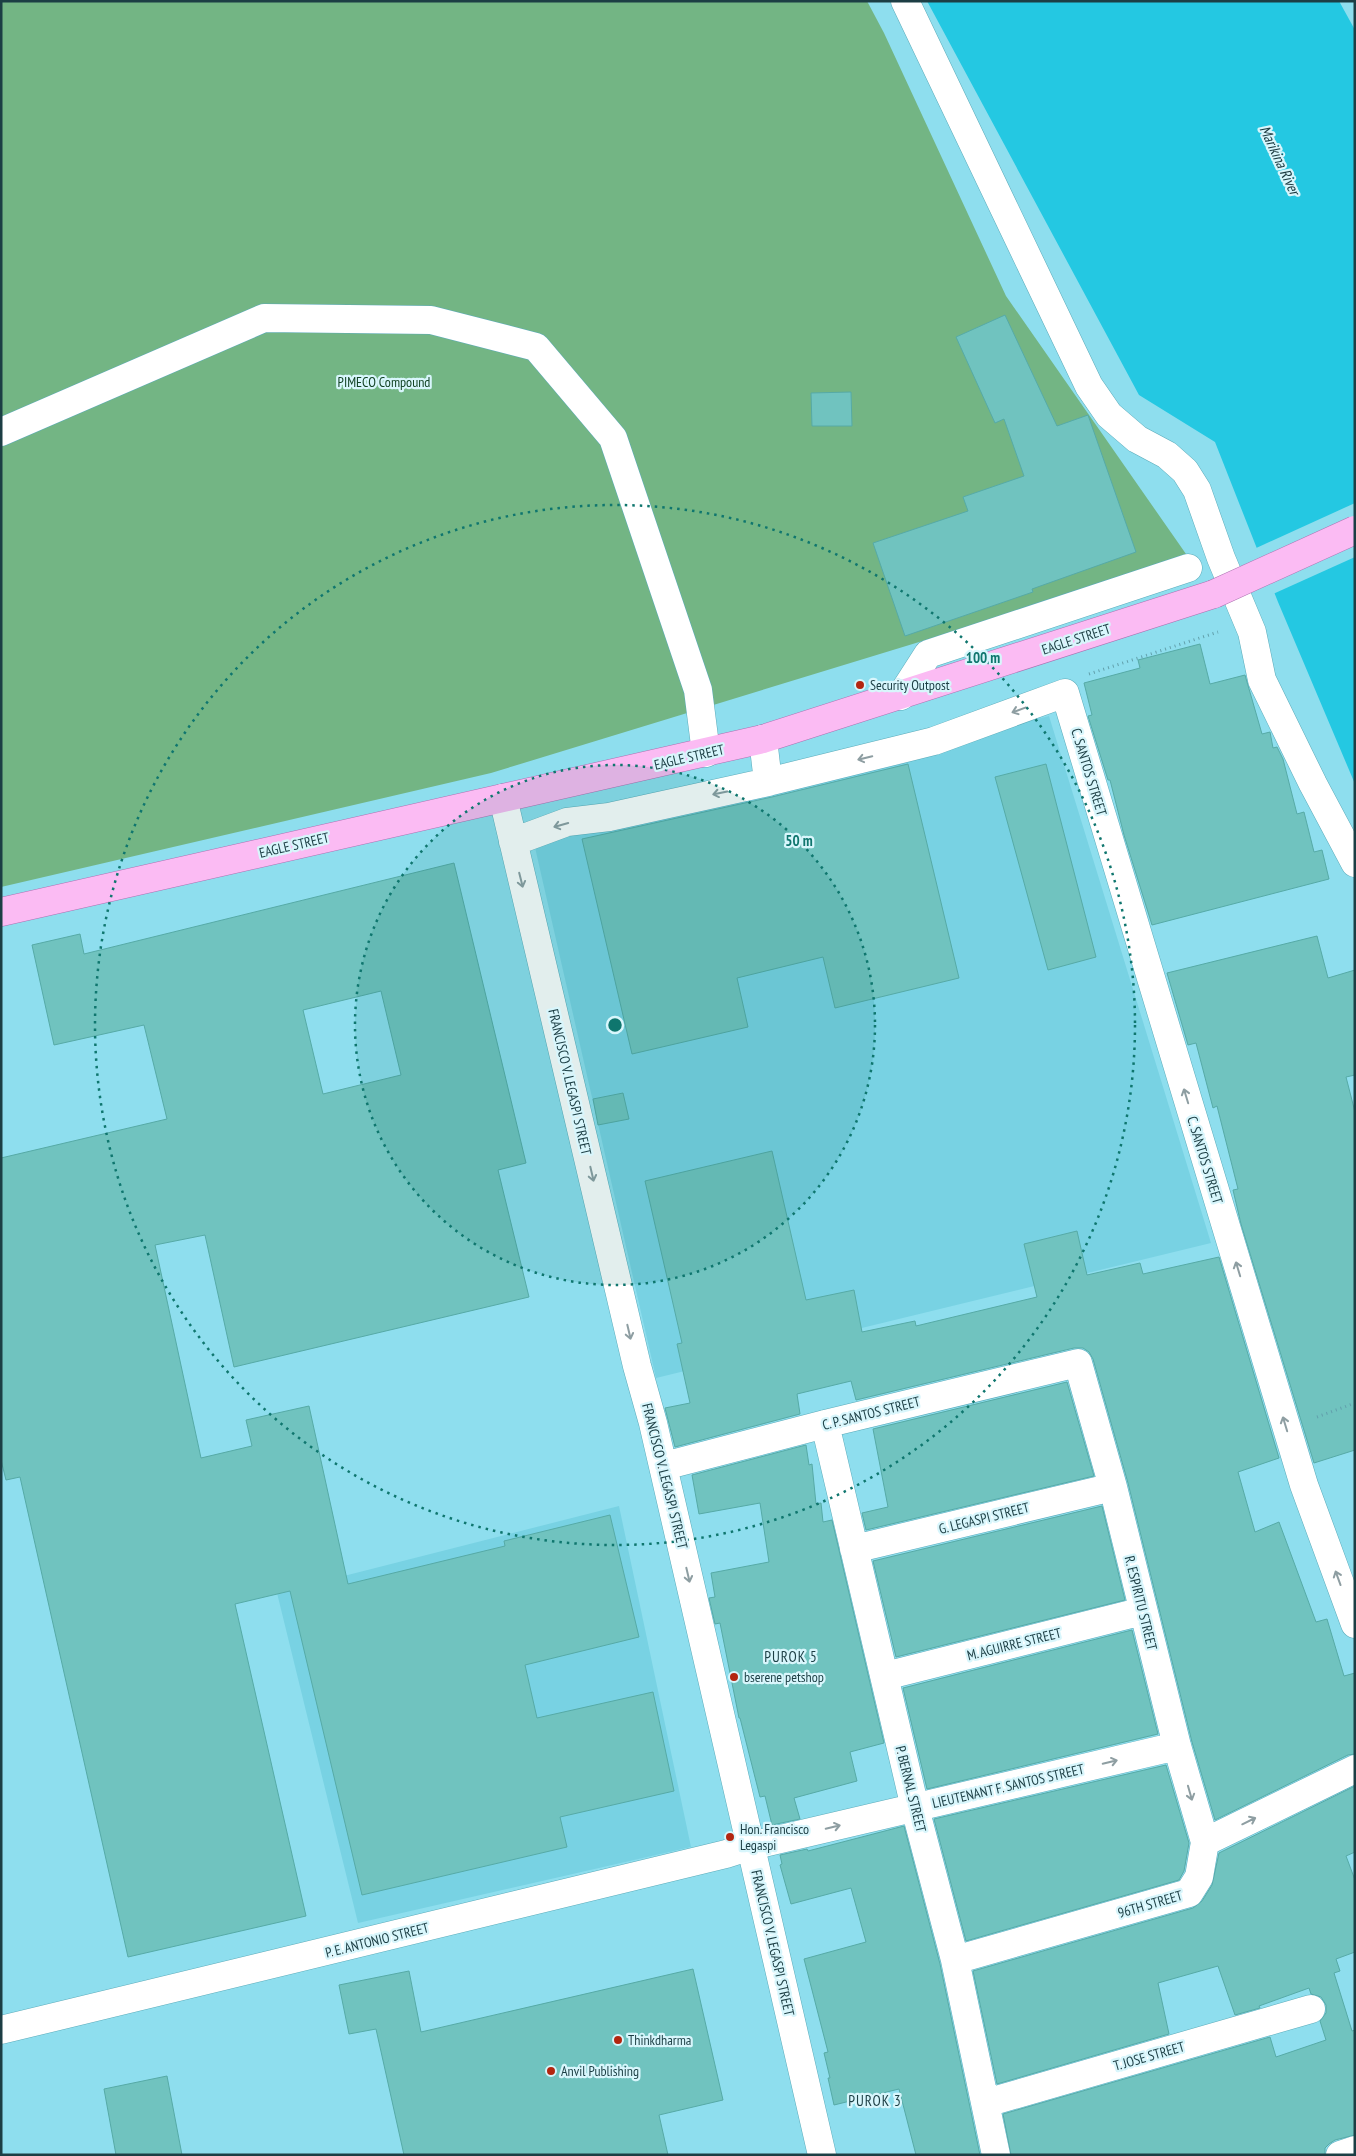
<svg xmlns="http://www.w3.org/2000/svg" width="1356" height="2156" viewBox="0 0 1356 2156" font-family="'PT Sans Narrow',sans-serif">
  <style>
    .built { fill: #78d2e3 }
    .green { fill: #73b584 }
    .water { fill: #24c8e2 }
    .pier { fill: #8edeee }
    .building { fill: #70c3bf; stroke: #56aaa6; fill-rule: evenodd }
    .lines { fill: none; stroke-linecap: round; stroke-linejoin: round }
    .minor-casing { stroke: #5babba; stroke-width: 29 }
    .major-casing { stroke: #ab71b1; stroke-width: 29 }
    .path { stroke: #62a0ac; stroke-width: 3; stroke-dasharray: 1 4; stroke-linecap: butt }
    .minor { stroke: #fff; stroke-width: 28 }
    .major { stroke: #fbbbf3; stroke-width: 28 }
    .major-bridge-casing { stroke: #ab71b1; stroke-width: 29; stroke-linecap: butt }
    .major-bridge { stroke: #fbbbf3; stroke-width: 28 }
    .oneway { stroke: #8e9ea2 }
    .ring { fill: none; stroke: #0f766e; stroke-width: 2.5; stroke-dasharray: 2.5 5 }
    .poi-dot { fill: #b32610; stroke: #d8f6fc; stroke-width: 2 }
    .labels { text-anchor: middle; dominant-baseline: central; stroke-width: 4.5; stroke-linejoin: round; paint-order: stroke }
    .park-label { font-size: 14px; fill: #124324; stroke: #d8f6fc }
    .street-label { font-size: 14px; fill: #1c3e44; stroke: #d8f6fc }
    .poi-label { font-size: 14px; fill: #1c3e44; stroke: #d8f6fc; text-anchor: start }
    .water-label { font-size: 15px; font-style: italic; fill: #1c3b41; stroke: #d8f6fc }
    .neighbourhood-label { font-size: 15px; letter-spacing: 1px; fill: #1c3e44; stroke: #d8f6fc }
    .centre { fill: #0f766e; stroke: #d8f6fc; stroke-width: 2.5 }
    .ring-label { font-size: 15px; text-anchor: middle; font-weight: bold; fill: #0f766e; stroke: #d8f6fc; stroke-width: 4.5; stroke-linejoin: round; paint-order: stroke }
  </style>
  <rect width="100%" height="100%" fill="#8edeee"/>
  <path class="built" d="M 1049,716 L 1211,1243 L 656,1378 L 534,843 Z
    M 619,1506 L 691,1847 L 358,1923 L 277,1593 Z"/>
  <path class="green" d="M 1,1 L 867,1 L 884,33 L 1006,296 L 1186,554 L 1001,617 L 491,773 L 1,887 Z"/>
  <path class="water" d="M 927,1 L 1339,1 L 1355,30 L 1355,784 L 1278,602 L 1215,442 L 1139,395 Z"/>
  <path class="pier" d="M 1355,503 L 1355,557 L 1273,594 L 1254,549 Z"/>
  <path class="building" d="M 1005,315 L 1057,426 L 1088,415 L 1136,552 L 1032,589 L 1033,592 L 905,636 L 873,543 L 968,511 L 963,497 L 1024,476 L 1004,419 L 995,423 L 956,337 Z
    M 851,392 L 852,426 L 812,426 L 811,393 Z
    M 1200,644 L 1210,684 L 1245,675 L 1262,734 L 1270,732 L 1273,748 L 1277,747 L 1283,759 L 1297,814 L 1304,812 L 1314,852 L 1322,850 L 1329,879 L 1152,925 L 1124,835 L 1110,780 L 1108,780 L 1088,716 L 1092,715 L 1084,683 L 1140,668 L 1138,660 Z
    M 908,764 L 959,978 L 835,1008 L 823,957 L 737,978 L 748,1027 L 632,1054 L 582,839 L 772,797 Z
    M 1046,764 L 1096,957 L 1048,970 L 995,777 Z
    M 454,863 L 526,1163 L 498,1170 L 529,1297 L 234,1367 L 205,1235 L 155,1245 L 201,1458 L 252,1446 L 246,1420 L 309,1406 L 348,1584 L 505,1546 L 504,1541 L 610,1515 L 639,1637 L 525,1665 L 537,1718 L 653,1692 L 674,1791 L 560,1817 L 567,1847 L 362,1895 L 290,1591 L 235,1604 L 306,1916 L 128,1957 L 20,1477 L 6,1480 L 1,1460 L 1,1158 L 167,1119 L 144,1025 L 54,1045 L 32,945 L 80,934 L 84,954 ZM 381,991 L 401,1075 L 323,1094 L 303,1010 Z
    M 1317,936 L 1328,978 L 1355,970 L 1355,1075 L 1346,1077 L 1355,1112 L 1355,1450 L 1314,1463 L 1241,1224 L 1233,1190 L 1238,1189 L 1217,1106 L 1213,1108 L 1196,1043 L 1188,1045 L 1167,973 Z
    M 623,1093 L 629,1119 L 598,1125 L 593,1099 Z
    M 772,1151 L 806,1300 L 854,1290 L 862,1332 L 915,1321 L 916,1326 L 1037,1297 L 1024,1244 L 1077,1231 L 1087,1275 L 1140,1263 L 1143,1274 L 1219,1257 L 1279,1458 L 1238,1472 L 1255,1532 L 1279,1522 L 1316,1622 L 1327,1619 L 1344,1676 L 1355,1673 L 1355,1754 L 1348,1755 L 1215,1820 L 1192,1742 L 1128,1483 L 1093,1359 L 1089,1352 L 1083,1348 L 1074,1348 L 856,1400 L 851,1381 L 797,1394 L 800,1414 L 675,1447 L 665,1408 L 690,1403 L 677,1344 L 682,1343 L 645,1181 Z
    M 1067,1382 L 1094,1476 L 866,1530 L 862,1513 L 888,1507 L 873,1429 Z
    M 806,1445 L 809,1465 L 812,1464 L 816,1504 L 821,1503 L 823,1522 L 832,1520 L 884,1743 L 850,1752 L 857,1781 L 794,1798 L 800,1819 L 772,1825 L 765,1796 L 760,1797 L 740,1718 L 739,1718 L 720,1623 L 715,1624 L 709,1598 L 715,1597 L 711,1573 L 769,1562 L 760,1503 L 699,1514 L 692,1475 Z
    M 1102,1506 L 1125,1600 L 896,1657 L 873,1561 Z
    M 1132,1630 L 1158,1734 L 927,1789 L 903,1688 Z
    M 1166,1765 L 1189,1843 L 1184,1871 L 1179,1880 L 966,1941 L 934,1819 Z
    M 1355,1786 L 1355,1852 L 1346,1856 L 1355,1880 L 1355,1952 L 1336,1959 L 1340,1971 L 1334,1973 L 1352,2031 L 1355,2030 L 1355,2135 L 1335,2140 L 1329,2144 L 1325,2148 L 1325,2155 L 1011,2155 L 1003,2114 L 1270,2037 L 1276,2057 L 1326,2040 L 1320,2021 L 1326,2013 L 1326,2005 L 1321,1997 L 1311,1994 L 1309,1988 L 1259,2006 L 1260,2008 L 1235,2015 L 1218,1966 L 1158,1983 L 1169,2034 L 997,2084 L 973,1971 L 1193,1908 L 1202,1901 L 1212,1885 L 1219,1853 Z
    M 904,1826 L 940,1964 L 980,2155 L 916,2155 L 899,2089 L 834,2105 L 828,2078 L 830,2078 L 824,2053 L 828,2052 L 804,1959 L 866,1942 L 851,1888 L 791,1904 L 780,1865 L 782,1864 L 780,1855 L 807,1849 L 808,1851 Z
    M 693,1969 L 723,2100 L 659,2115 L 668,2155 L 404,2155 L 376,2029 L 349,2034 L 339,1985 L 409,1971 L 421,2032 Z
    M 167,2076 L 182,2155 L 116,2155 L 104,2089 Z"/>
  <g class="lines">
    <g class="minor-casing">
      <path id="minor" d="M 905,1 L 1089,386 L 1109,415 L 1137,439 L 1167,455 L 1185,471 L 1197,490 L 1221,558 L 1252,632 L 1262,680 L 1313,784 L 1355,863
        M 1,432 L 264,318 L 431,320 L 536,347 L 613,438 L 698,690 L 706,753
        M 901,696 L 928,654 L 1188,568
        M 763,739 L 768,782
        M 503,798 L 637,1366 L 653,1423 L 822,2155
        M 513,842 L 567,822 L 609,817 L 768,782 L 934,741 L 1065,693 L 1304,1485 L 1355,1624
        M 825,1424 L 915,1808 L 955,1960 L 996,2155
        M 664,1466 L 825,1424 L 1078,1363 L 1113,1487 L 1177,1746 L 1205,1842 L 1199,1877 L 1189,1893 L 955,1960
        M 854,1549 L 1113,1487
        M 885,1676 L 1143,1611
        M 1205,1842 L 1355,1769
        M 1,2030 L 726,1854 L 751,1846 L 1177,1746
        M 986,2103 L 1311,2009
        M 1340,2155 L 1355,2150"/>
    </g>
    <g class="major-casing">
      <path id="major" d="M 1,912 L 763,739 L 1214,594"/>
    </g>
    <path class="path" d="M 1089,674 L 1218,632
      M 1317,1417 L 1355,1403"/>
    <use href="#minor" class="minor"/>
    <use href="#major" class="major"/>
    <g class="major-bridge-casing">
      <path id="major-bridge" d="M 1214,594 L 1355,530"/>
    </g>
    <use href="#major-bridge" class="major-bridge"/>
  </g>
  <defs><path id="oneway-shaft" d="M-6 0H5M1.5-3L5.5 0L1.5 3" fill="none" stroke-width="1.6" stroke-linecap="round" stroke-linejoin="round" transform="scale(1.25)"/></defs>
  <g class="oneway">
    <use href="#oneway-shaft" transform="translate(1019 710) rotate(160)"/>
    <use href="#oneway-shaft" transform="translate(865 758) rotate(166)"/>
    <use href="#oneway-shaft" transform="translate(720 793) rotate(168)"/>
    <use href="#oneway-shaft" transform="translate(561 825) rotate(164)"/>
    <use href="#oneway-shaft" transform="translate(521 880) rotate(76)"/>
    <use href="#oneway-shaft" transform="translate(1186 1096) rotate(-107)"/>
    <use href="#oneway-shaft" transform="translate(592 1174) rotate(77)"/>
    <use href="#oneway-shaft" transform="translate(1238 1269) rotate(-107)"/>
    <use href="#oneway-shaft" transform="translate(629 1332) rotate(77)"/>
    <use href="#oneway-shaft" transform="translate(1285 1424) rotate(-107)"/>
    <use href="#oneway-shaft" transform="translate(688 1575) rotate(77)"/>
    <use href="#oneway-shaft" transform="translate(1338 1578) rotate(-110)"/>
    <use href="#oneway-shaft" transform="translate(1110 1762) rotate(-13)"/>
    <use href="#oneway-shaft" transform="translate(1190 1793) rotate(74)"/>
    <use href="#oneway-shaft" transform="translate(1249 1821) rotate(-26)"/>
    <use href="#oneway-shaft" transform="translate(833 1827) rotate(-13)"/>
  </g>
  <circle cx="615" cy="1025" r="260" fill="#0f766e" fill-opacity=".12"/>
  <g class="ring">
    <circle cx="615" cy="1025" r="260"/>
    <circle cx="615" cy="1025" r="520"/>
  </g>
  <g class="poi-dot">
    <circle cx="860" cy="685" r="5"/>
    <circle cx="734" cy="1677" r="5"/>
    <circle cx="730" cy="1837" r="5"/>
    <circle cx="618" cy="2040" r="5"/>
    <circle cx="551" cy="2071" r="5"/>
  </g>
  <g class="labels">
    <g class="park-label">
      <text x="384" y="382">PIMECO Compound</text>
    </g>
    <g class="street-label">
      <text transform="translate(1076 639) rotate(-18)">EAGLE STREET</text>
      <text transform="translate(689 757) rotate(-13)">EAGLE STREET</text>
      <text transform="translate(1089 772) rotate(73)">C. SANTOS STREET</text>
      <text transform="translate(294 845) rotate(-13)">EAGLE STREET</text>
      <text transform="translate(570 1082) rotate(77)">FRANCISCO V. LEGASPI STREET</text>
      <text transform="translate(1205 1160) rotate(73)">C. SANTOS STREET</text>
      <text transform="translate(871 1413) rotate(-14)">C. P. SANTOS STREET</text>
      <text transform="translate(665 1476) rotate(76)">FRANCISCO V. LEGASPI STREET</text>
      <text transform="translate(984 1518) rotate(-14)">G. LEGASPI STREET</text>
      <text transform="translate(1141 1603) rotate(76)">R. ESPIRITU STREET</text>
      <text transform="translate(1014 1644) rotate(-14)">M. AGUIRRE STREET</text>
      <text transform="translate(1008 1786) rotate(-13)">LIEUTENANT F. SANTOS STREET</text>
      <text transform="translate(911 1789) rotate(76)">P. BERNAL STREET</text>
      <text transform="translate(1150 1904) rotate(-16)">96TH STREET</text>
      <text transform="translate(377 1940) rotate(-14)">P. E. ANTONIO STREET</text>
      <text transform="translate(773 1943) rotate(77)">FRANCISCO V. LEGASPI STREET</text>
      <text transform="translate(1149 2056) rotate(-16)">T. JOSE STREET</text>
    </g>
    <g class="poi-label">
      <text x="870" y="685">Security Outpost</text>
      <text x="744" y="1677">bserene petshop</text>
      <text x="740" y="1829">Hon. Francisco<tspan x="740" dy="16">Legaspi</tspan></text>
      <text x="628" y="2040">Thinkdharma</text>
      <text x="561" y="2071">Anvil Publishing</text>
    </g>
    <g class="water-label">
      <text transform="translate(1280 160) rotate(65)">Marikina River</text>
    </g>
    <g class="neighbourhood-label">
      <text x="791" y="1656">PUROK 5</text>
      <text x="875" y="2100">PUROK 3</text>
    </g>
  </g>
  <circle cx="615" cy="1025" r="8" class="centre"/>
  <g class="ring-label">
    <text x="983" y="663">100 m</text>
    <text x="799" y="846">50 m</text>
  </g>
  <rect width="1356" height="2156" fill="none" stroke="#1c3e44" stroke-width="5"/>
</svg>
